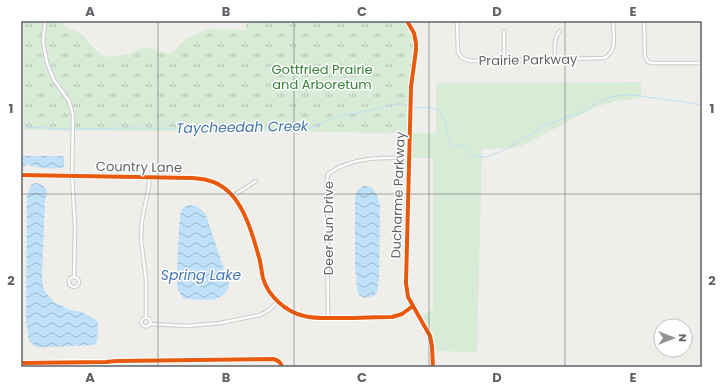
<svg xmlns="http://www.w3.org/2000/svg" width="723" height="388" viewBox="0 0 723 388" font-family="Poppins,sans-serif">
  <style>
    .commercial { fill: #f7f3e4 }
    .grass { fill: url(#grass-tufts) }
    .park { fill: #d8ebd6 }
    .water { fill: url(#water-waves) }
    .lines { fill: none; stroke-linecap: round; stroke-linejoin: round }
    .stream { stroke: #bfe0f9; stroke-width: 1 }
    .minor-casing { stroke: #cbcccc; stroke-width: 4.5 }
    .minor { stroke: #fdfcfc; stroke-width: 2.5 }
    .cycleway-casing { stroke: #fff; stroke-width: 6 }
    .cycleway { stroke: #e8590c; stroke-width: 4 }
    .grid { fill: none; stroke: #5f6368; stroke-width: 1; stroke-opacity: 0.55 }
    .labels { text-anchor: middle; dominant-baseline: central; stroke-width: 3; stroke-linejoin: round; paint-order: stroke }
    .street-label { font-size: 13px; fill: #5f6368; stroke: #fff }
    .park-label { font-size: 13px; fill: #348238; stroke: #fff }
    .water-label { font-size: 14px; font-style: italic; fill: #4174aa; stroke: #fff }
    .neatline { fill: none; stroke: #5f6368; stroke-width: 1.5 }
    .grid-label { font-size: 13px; text-anchor: middle; font-weight: bold; fill: #5f6368 }
  </style>
  <defs>
    <pattern id="grass-tufts" width="24" height="20" patternUnits="userSpaceOnUse"><rect width="24" height="20" fill="#d8ebd6"/><path d="M3 7l-1-3M5 7V3M7 7l1-3M15 17l-1-3M17 17v-4M19 17l1-3" fill="none" stroke="#b2c2b1"/></pattern>
    <pattern id="water-waves" width="16" height="10" patternUnits="userSpaceOnUse"><rect width="16" height="10" fill="#bfe0f9"/><path d="M0 5q4-4 8 0t8 0" fill="none" stroke="#9eb9cd"/></pattern>
  </defs>
  <rect width="100%" height="100%" fill="#efeeea"/>
  <path class="commercial" d="M 21,175 L 25,175 L 22,355 L 21,355 Z"/>
  <path class="grass" d="M 24,21 L 60,21 L 64,26 L 80,33 L 100,54 L 104,56 L 110,57 L 120,56 L 132,53 L 139,49 L 144,47 L 166,53 L 173,52 L 187,38 L 208,29 L 246,30 L 246,21 L 404,21 L 411,35 L 414,48 L 409,82 L 407,133 L 24,130 Z"/>
  <path class="park" d="M 641,82 L 641,98 L 616,101 L 595,107 L 528,143 L 515,148 L 482,149 L 477,352 L 436,351 C 435,336 431,328 422,316 L 433,309 L 433,158 L 412,158 L 413,133 L 436,133 L 436,83 Z"/>
  <path class="water" d="M 21,156 L 63,156 L 64,158 L 64,167 C 55,170 35,168 27,164 L 24,167 L 21,167 Z
    M 35,183 C 41,183 43,186 47,190 L 45,203 L 42,275 L 43,286 L 44,290 L 48,295 L 55,303 L 71,310 L 82,312 L 96,320 L 98,324 L 97,342 L 94,345 L 48,347 L 36,347 L 32,344 L 29,340 L 26,322 L 27,196 L 31,185 Z
    M 363,186 C 375,185 378,196 380,205 L 379,279 L 377,292 L 374,296 L 364,298 L 359,295 L 357,290 L 355,264 L 355,195 L 358,190 Z
    M 191,205 C 198,206 201,209 206,215 L 229,284 C 229,291 222,297 215,299 C 209,301 190,299 183,298 L 178,290 L 177,281 L 178,249 L 180,216 L 182,209 L 186,206 Z"/>
  <g class="lines">
    <path class="stream" d="M 412,107 L 416,108 L 427,107 L 439,110 C 442,115 445,120 446,126 C 448,134 447,143 455,147 L 460,145 L 465,145 C 471,151 467,155 480,157 C 495,159 528,135 542,127 C 549,124 555,121 562,119 C 568,116 576,115 582,112 C 592,107 601,100 612,97 C 625,93 641,96 654,98 C 670,100 686,102 702,105
      M 21,127 L 68,129 L 134,128 L 240,129 L 248,126 L 257,128 L 308,129 C 315,126 321,122 328,120 C 341,115 353,114 367,111 C 378,109 389,104 400,104 C 403,104 406,105 409,106"/>
    <g class="minor-casing">
      <path id="minor" d="M 45,21 L 43,42 L 47,63 L 54,80 L 69,101 L 73,115 L 72,176 L 75,227 L 74,277
        M 407,21 L 414,33 L 416,43 L 416,50 L 411,87 L 406,283 L 408,297 L 430,336 L 432,346 L 433,367
        M 457,21 L 458,52 L 462,58 L 470,61 L 604,58 C 618,52 613,34 613,21
        M 644,21 L 645,56 L 648,62 L 652,63 L 702,63
        M 504,60 L 504,31
        M 555,60 C 555,51 553,38 560,31
        M 21,175 L 192,178 C 202,179 213,180 221,186 C 242,198 252,232 258,254 C 261,262 261,270 263,278 C 268,296 286,312 304,316 C 316,319 330,318 343,318 C 360,318 376,317 392,317 L 402,314 L 413,306
        M 233,196 L 256,181
        M69 282a5 5 0 1 1 10 0a5 5 0 1 1-10 0Z
        M 146,317 L 146,280 L 141,239 L 142,220 L 149,186 L 149,177
        M141.5 322a4.5 4.5 0 1 1 9 0a4.5 4.5 0 1 1-9 0Z
        M 328,318 L 327,179 L 328,174 C 351,157 382,157 410,158
        M 150,324 L 187,326 L 220,323 L 260,315 L 269,310 L 278,301"/>
    </g>
    <use href="#minor" class="minor"/>
    <g class="cycleway-casing">
      <path id="cycleway" d="M 407,21 L 414,33 L 416,43 L 416,50 L 411,87 L 406,283 L 408,297 L 430,336 L 432,346 L 433,367
        M 21,175 L 192,178 C 202,179 213,180 221,186 C 242,198 252,232 258,254 C 261,262 261,270 263,278 C 268,296 286,312 304,316 C 316,319 330,318 343,318 C 360,318 376,317 392,317 L 402,314 L 413,306
        M 21,363 L 106,362 L 116,361 L 273,359 C 278,360 281,362 282,367"/>
    </g>
    <use href="#cycleway" class="cycleway"/>
  </g>
  <path class="grid" d="M 158,21 L 158,367M 294,21 L 294,367M 429,21 L 429,367M 565,21 L 565,367M 21,194 L 702,194"/>
  <g class="labels">
    <g class="street-label">
      <text transform="translate(528 60) rotate(-1)">Prairie Parkway</text>
      <text transform="translate(139 167) rotate(1)">Country Lane</text>
      <text transform="translate(398 195) rotate(-88)">Ducharme Parkway</text>
      <text transform="translate(328 228) rotate(-90)">Deer Run Drive</text>
    </g>
    <g class="park-label">
      <text x="322" y="69">Gottfried Prairie<tspan x="322" dy="15">and Arboretum</tspan></text>
    </g>
    <g class="water-label">
      <text transform="translate(242 127) rotate(-1)">Taycheedah Creek</text>
      <text x="201" y="275">Spring Lake</text>
    </g>
  </g>
  <rect width="723" height="388" fill="none" stroke="#ffffff" stroke-width="44"/>
  <g transform="translate(673 338) rotate(90)"><circle r="19" fill="#ffffff" stroke="#bfc1c3"/>
  <path d="M0-3L7 15L0 10L-7 15Z" fill="#919496"/>
  <text y="-6" font-size="11" font-weight="bold" text-anchor="middle" fill="#5f6368">N</text>
  </g>
  <rect x="22" y="22" width="679" height="344" class="neatline"/>
  <g class="grid-label">
    <text x="90" y="16">A</text>
    <text x="226" y="16">B</text>
    <text x="362" y="16">C</text>
    <text x="497" y="16">D</text>
    <text x="633" y="16">E</text>
    <text x="11" y="113">1</text>
    <text x="712" y="113">1</text>
    <text x="11" y="285">2</text>
    <text x="712" y="285">2</text>
    <text x="90" y="382">A</text>
    <text x="226" y="382">B</text>
    <text x="362" y="382">C</text>
    <text x="497" y="382">D</text>
    <text x="633" y="382">E</text>
  </g>
</svg>
